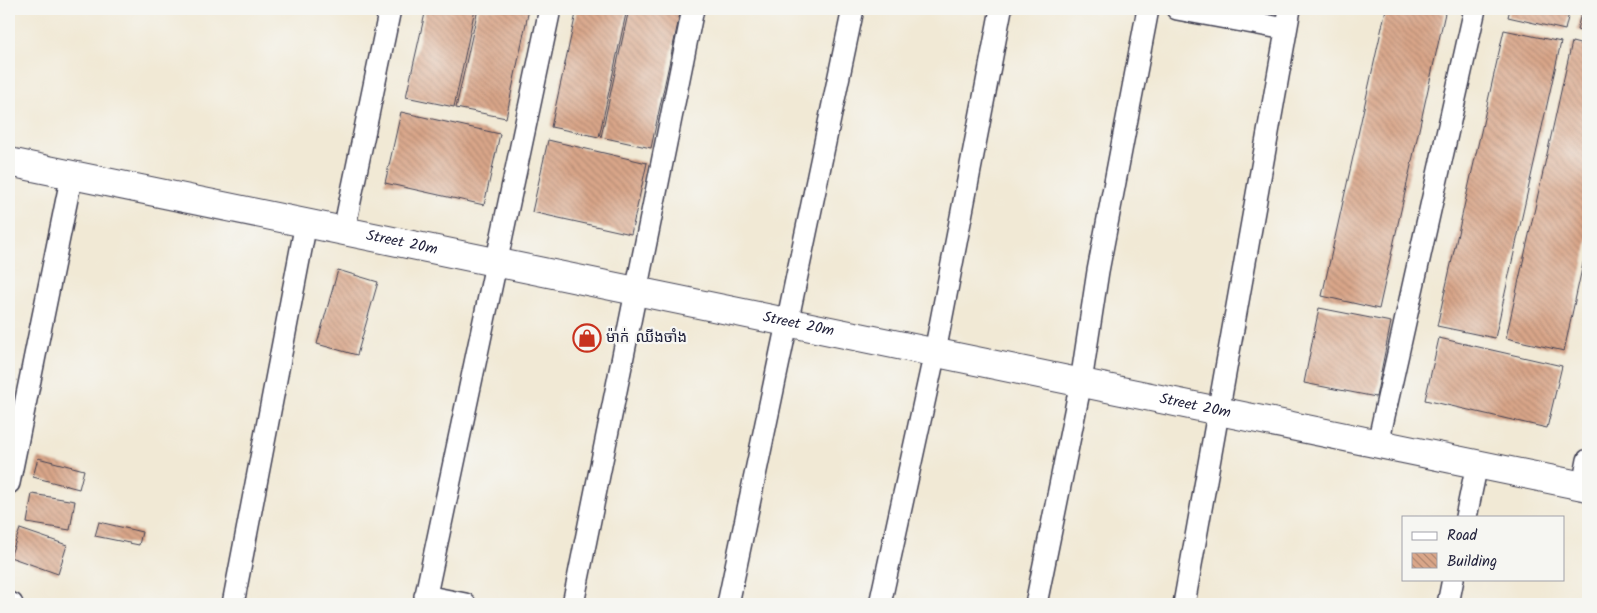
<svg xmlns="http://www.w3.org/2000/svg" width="1597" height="613" viewBox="0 0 1597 613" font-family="Kalam,'Noto Sans Khmer',sans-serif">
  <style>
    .building { fill: url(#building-back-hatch) }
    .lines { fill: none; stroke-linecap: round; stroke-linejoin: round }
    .minor-casing { stroke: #414052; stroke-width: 24 }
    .tertiary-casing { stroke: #414052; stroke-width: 30 }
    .minor { stroke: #fff; stroke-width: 21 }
    .tertiary { stroke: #fff; stroke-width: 28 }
    .labels { text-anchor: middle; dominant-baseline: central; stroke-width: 4.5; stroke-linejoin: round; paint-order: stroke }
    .street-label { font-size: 15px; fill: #22223b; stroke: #f6f6f2 }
    .poi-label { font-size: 15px; fill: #22223b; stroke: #f6f6f2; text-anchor: start }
  </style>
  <defs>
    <pattern id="building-back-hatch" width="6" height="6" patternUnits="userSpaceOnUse" patternTransform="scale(1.25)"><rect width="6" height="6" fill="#d9a689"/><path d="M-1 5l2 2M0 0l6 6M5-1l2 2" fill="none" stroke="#b08771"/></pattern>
  </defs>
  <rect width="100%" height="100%" fill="#f6f6f2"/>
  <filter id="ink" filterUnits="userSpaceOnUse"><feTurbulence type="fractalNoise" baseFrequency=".02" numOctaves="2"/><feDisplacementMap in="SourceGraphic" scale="10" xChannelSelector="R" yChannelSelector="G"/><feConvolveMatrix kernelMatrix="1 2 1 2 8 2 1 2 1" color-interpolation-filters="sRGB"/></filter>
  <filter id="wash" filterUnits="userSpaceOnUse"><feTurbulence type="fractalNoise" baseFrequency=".0096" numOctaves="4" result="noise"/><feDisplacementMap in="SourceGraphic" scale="20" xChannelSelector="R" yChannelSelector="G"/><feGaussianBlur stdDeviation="1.12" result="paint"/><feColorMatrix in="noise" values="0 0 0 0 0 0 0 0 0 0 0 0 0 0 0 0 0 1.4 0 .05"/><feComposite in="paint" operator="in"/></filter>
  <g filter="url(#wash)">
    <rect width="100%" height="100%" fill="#f1e9d5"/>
    <g id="blocks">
      <path class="building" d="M 426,9 L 475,9 L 454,107 L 406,97 Z
        M 478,9 L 529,9 L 506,118 L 456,108 Z
        M 577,9 L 627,9 L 599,137 L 551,127 Z
        M 629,9 L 681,9 L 651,148 L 601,137 Z
        M 1386,9 L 1427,9 L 1445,13 L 1379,309 L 1322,296 Z
        M 1510,9 L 1570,9 L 1565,30 L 1508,17 Z
        M 1582,9 L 1588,9 L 1588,33 L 1577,30 Z
        M 1504,30 L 1561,42 L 1495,338 L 1437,326 Z
        M 1572,42 L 1588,46 L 1588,241 L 1564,351 L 1506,338 Z
        M 401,112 L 500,134 L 484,205 L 385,183 Z
        M 548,140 L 647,163 L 631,234 L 532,212 Z
        M 338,270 L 378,282 L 357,355 L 317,344 Z
        M 1319,308 L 1391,322 L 1376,397 L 1304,383 Z
        M 1439,338 L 1562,366 L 1547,428 L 1425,400 Z
        M 38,458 L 84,470 L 79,489 L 33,477 Z
        M 32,494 L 75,501 L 70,530 L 27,523 Z
        M 99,522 L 142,532 L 139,545 L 95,536 Z
        M 20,529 L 67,545 L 58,574 L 10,557 Z"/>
    </g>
  </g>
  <g filter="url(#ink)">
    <use href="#blocks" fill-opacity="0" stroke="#414052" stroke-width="1"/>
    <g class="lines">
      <g class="minor-casing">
        <path id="minor" d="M 1177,9 L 1286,29
          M 344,230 L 390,9
          M 1378,443 L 1475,9
          M 9,483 L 72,174
          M 1583,486 L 1588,460
          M 1466,517 L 1477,464
          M 425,596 L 465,604
          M 9,603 L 12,604
          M 233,604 L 306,223
          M 424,604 L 550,9
          M 573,604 L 693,9
          M 728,604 L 853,9
          M 880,604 L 935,352 L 1001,9
          M 1036,604 L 1081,382 L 1098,271 L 1148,9
          M 1184,604 L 1290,9
          M 1448,604 L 1453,579"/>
      </g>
      <g class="tertiary-casing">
        <g id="tertiary">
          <path id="s1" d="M 9,162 L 1588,487"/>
        </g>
      </g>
      <use href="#minor" class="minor"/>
      <use href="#tertiary" class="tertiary"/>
    </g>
  </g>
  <defs>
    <g id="shop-ring" transform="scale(1.4375)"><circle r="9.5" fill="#f6f6f2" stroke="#c8321e" stroke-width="1.5"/><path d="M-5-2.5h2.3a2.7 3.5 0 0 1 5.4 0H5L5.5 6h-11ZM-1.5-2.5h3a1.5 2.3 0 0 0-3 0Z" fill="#c8321e"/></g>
  </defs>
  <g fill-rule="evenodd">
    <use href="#shop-ring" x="587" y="338"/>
  </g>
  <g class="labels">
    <g class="street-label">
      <text stroke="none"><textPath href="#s1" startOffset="401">Street 20m</textPath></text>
      <text stroke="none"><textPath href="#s1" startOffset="806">Street 20m</textPath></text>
      <text stroke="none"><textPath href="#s1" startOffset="1211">Street 20m</textPath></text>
    </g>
    <g class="poi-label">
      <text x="606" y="338">ម៉ាក់ ឈីងចាំង</text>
    </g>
  </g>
  <rect width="1597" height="613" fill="none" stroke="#f6f6f2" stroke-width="30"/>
  <rect x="1402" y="516" width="162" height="65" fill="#f6f6f2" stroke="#a1a1a9"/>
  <rect x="1412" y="532" width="25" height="8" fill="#ffffff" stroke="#a1a1a9"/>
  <text x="1447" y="540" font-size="15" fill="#22223b">Road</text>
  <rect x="1412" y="553" width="25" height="15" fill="url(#building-back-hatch)" stroke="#a1a1a9"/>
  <text x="1447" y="566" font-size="15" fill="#22223b">Building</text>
</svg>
